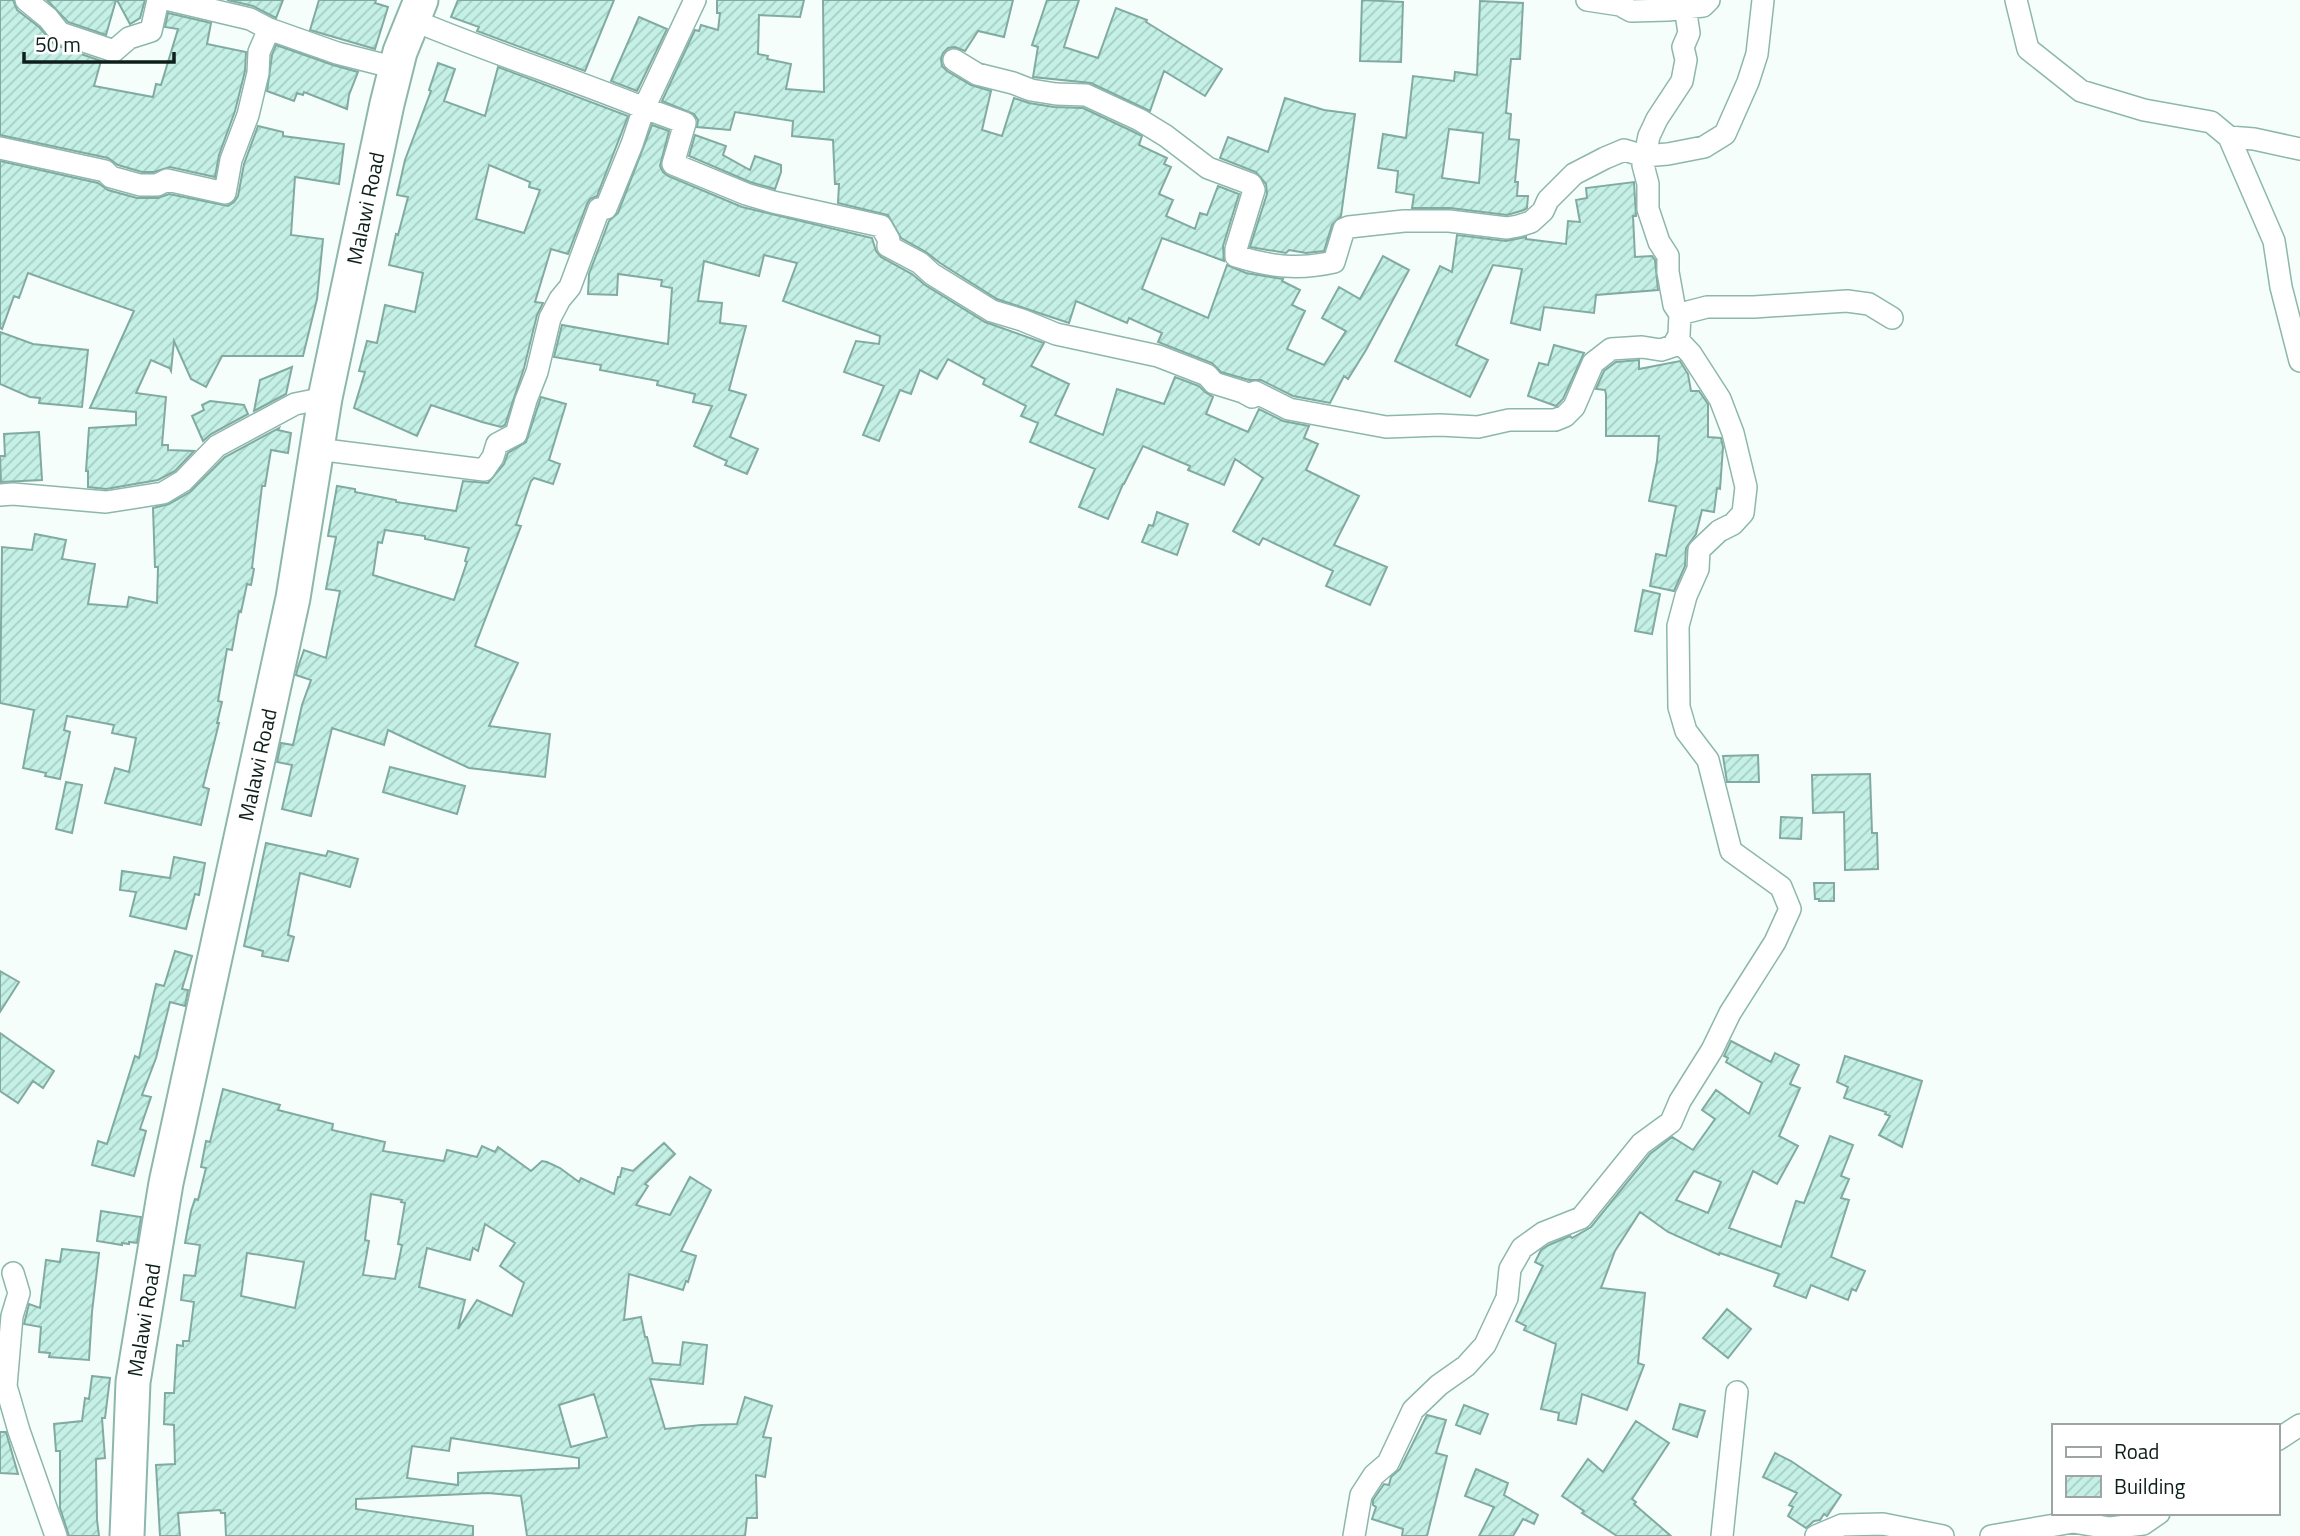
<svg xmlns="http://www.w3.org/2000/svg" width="2300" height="1536" viewBox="0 0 2300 1536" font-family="'Titillium Web',sans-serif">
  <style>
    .building { fill: url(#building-hatch); stroke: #81aba1; stroke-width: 2; fill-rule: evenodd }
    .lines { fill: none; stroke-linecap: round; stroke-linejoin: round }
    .minor-casing { stroke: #8db7ac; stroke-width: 24 }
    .primary-casing { stroke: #8db7ac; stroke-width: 37 }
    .minor { stroke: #fff; stroke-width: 21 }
    .primary { stroke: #fff; stroke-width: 33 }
    .labels { text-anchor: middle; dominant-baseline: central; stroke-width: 7; stroke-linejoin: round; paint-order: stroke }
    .street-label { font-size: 21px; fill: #0e1f1b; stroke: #fff }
  </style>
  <defs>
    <pattern id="building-hatch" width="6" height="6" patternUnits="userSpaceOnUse" patternTransform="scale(1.75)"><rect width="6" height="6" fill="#c4f0e5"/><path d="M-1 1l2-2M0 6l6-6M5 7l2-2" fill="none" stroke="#a7cdc4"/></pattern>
  </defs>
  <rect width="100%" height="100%" fill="#f5fefb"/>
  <path class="building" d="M 0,0 L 13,0 L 17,10 L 39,27 L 55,45 L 101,61 L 94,86 L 153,97 L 156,84 L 161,85 L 178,29 L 165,27 L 168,13 L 211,23 L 207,44 L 246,52 L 245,71 L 235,111 L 219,155 L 215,177 L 170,167 L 154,172 L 142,172 L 118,165 L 108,158 L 0,135 Z
    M 47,0 L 116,0 L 106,35 L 68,22 Z
    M 117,0 L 145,0 L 140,18 L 130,24 Z
    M 227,0 L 283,0 L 276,18 L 253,6 Z
    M 319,0 L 376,0 L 375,3 L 388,7 L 375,49 L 310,30 Z
    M 458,0 L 614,0 L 585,71 L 477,31 L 479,27 L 451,17 Z
    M 717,0 L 804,0 L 800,17 L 759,15 L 758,54 L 768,56 L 767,59 L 791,64 L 786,89 L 824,92 L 823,0 L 1013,0 L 1004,37 L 978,31 L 965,51 L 955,47 L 948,48 L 943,53 L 941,59 L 942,66 L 947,71 L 971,85 L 991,91 L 982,130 L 1002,136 L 1014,98 L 1029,103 L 1054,107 L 1083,108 L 1134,132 L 1142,136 L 1139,145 L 1167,158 L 1164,164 L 1171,167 L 1159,194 L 1173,200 L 1166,216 L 1195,229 L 1200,213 L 1207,215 L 1218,186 L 1239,194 L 1223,246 L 1224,261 L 1162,238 L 1142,289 L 1208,318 L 1227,265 L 1246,273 L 1283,279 L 1282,281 L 1300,290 L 1292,305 L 1305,311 L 1287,349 L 1324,365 L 1346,331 L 1322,318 L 1339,287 L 1360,299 L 1383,256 L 1409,270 L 1366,350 L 1348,379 L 1344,376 L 1330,403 L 1293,396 L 1261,380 L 1249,380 L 1221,372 L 1212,363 L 1158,342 L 1162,333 L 1129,318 L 1127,323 L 1076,301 L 1069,323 L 997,299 L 940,263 L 926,252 L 901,238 L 888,215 L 838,203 L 839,184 L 835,184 L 833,140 L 792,136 L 793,121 L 735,112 L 730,130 L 697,127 L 698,120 L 694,114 L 662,101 L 695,30 L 699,31 L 701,25 L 718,30 L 720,13 L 717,13 Z
    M 1047,0 L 1079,0 L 1064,47 L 1098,58 L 1116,8 L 1147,20 L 1146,22 L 1222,69 L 1205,96 L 1164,71 L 1150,111 L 1091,83 L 1033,77 L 1038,47 L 1032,45 Z
    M 1362,0 L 1403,2 L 1401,62 L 1360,61 Z
    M 1480,1 L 1523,3 L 1520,59 L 1511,59 L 1506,113 L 1511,114 L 1509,139 L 1519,140 L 1515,182 L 1518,182 L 1517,196 L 1528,196 L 1527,208 L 1524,210 L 1507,215 L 1450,208 L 1412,208 L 1414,195 L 1396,192 L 1398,171 L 1378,168 L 1383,134 L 1406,138 L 1413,76 L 1454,81 L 1455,72 L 1477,75 ZM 1449,129 L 1483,133 L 1479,183 L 1442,178 Z
    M 639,17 L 667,29 L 637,91 L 611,81 Z
    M 276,45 L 333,65 L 358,72 L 349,95 L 347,109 L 304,92 L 303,95 L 297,93 L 294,101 L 267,91 L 272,55 Z
    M 438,63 L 455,69 L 444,101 L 485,116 L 498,67 L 628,116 L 597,196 L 590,199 L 587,204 L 568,254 L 551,249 L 535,302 L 543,303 L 537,315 L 524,368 L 505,425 L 501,427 L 482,422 L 431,405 L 417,436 L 354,408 L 365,372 L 359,371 L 367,341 L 377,343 L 385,305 L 415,312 L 423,273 L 389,265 L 396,234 L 398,235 L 408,197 L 397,195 L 405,160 L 431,91 L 429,90 ZM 489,165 L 530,182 L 529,187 L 540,190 L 524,233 L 476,219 Z
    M 1285,98 L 1324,110 L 1355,114 L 1341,216 L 1332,225 L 1324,251 L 1306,253 L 1289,250 L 1286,253 L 1250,247 L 1267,194 L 1266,184 L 1256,172 L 1220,158 L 1228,137 L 1268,152 Z
    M 652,125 L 669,131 L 660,166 L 663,172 L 668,176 L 742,207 L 872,238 L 876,251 L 881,257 L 912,274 L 925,285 L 985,322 L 1044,343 L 1031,366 L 1069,384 L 1055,415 L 1103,435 L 1117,389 L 1164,404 L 1175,377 L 1199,386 L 1205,392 L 1213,397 L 1206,414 L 1248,432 L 1259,409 L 1283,421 L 1309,426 L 1304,438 L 1318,444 L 1306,470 L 1359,496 L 1334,545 L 1387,567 L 1370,605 L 1326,586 L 1333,571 L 1263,538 L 1259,545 L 1233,531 L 1263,478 L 1235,459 L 1224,485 L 1188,470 L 1190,466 L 1143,446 L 1124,484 L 1123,484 L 1108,519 L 1079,507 L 1095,469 L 1030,442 L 1038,423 L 1021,416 L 1026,406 L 983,384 L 985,379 L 948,359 L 937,379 L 920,370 L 911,394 L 900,390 L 879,441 L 863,435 L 884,386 L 844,372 L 856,341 L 879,344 L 880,336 L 783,301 L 797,263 L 764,255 L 759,276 L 704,261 L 698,301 L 722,303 L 720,323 L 746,326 L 729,390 L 746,395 L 730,437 L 758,449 L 747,474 L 725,465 L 727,461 L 694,446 L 712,406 L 693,402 L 695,394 L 657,385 L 658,381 L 600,370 L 601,365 L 554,357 L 562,325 L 668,344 L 672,288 L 661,286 L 662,280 L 618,274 L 617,295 L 588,294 L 589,274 L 609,221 L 618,213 Z
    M 258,126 L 283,132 L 283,136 L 344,144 L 339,184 L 295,177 L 291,235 L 323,239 L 317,299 L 303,356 L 222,356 L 206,387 L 191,379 L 174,341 L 171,371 L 169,367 L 169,368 L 151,360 L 136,393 L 166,397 L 162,445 L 168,445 L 168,450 L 194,451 L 175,471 L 158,480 L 106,489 L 88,487 L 88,471 L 86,471 L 89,428 L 136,425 L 136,412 L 90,408 L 134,311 L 28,273 L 19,298 L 14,296 L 2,329 L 0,328 L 0,161 L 98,183 L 108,190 L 137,198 L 158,198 L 169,194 L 228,206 L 234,202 L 238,196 L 244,164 Z
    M 695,135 L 726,146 L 723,155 L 750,170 L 755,156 L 781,165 L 781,172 L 775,189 L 750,182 L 689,156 Z
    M 1634,182 L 1636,216 L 1633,216 L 1635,257 L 1652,256 L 1655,260 L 1658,290 L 1596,295 L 1594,313 L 1544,307 L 1540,330 L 1511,323 L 1522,269 L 1493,265 L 1456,345 L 1488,360 L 1470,397 L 1395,361 L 1440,266 L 1452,272 L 1457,235 L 1506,241 L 1526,237 L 1526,239 L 1566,244 L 1568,221 L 1580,222 L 1576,200 L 1587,198 L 1586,188 Z
    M 0,332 L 33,344 L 88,350 L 82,407 L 39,403 L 40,398 L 30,397 L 0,384 Z
    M 1554,345 L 1584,353 L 1563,399 L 1556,406 L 1528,396 L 1539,363 L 1548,365 Z
    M 1639,360 L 1639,369 L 1680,361 L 1688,374 L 1691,391 L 1699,391 L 1708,404 L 1708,437 L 1721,438 L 1723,447 L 1720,489 L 1717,488 L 1714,512 L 1702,510 L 1696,534 L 1686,548 L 1685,566 L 1674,591 L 1650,586 L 1656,554 L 1666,556 L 1676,506 L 1649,501 L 1657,461 L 1659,436 L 1606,436 L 1606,394 L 1605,390 L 1596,389 L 1604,371 L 1616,362 Z
    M 292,367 L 286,394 L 254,411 L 260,380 Z
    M 541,397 L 566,404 L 549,460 L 560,464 L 553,484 L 534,478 L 531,481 L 516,525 L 521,526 L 475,646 L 518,663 L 489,726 L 550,734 L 545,777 L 469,768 L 388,730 L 384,745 L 332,728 L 311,816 L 282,809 L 292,765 L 277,762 L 281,743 L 293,745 L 302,705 L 311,680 L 296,675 L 298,667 L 304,650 L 326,658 L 340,591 L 326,589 L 336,537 L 328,536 L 337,486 L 355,489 L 355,492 L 396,500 L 396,502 L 456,511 L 463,481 L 488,483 L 504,464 L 508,453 L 526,442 ZM 385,530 L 425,536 L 425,539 L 469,548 L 465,561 L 467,562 L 454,600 L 373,575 L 378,542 L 382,543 Z
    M 210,401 L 244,405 L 248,414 L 211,434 L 203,441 L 192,416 L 204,410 L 202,405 Z
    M 279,428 L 278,430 L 291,433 L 288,453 L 271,450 L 265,486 L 262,486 L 252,568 L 254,569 L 251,585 L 247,584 L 241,612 L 239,611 L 232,650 L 227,649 L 218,701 L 222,702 L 217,723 L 219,723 L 203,787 L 209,789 L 201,825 L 105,803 L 115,768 L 129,772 L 136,738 L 112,733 L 114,725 L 67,716 L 64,730 L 70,732 L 60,779 L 45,776 L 46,773 L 23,768 L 34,710 L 0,703 L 2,547 L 32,550 L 35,534 L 66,540 L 62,559 L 95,564 L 88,604 L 127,607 L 129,597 L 157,603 L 158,567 L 155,567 L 153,508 L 169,504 L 190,492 L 225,457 Z
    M 39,432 L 42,480 L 1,482 L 0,456 L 5,456 L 4,434 Z
    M 1157,512 L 1188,524 L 1177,555 L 1142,542 L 1149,525 L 1153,526 Z
    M 1643,590 L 1660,594 L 1652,634 L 1635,631 Z
    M 1758,755 L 1759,782 L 1727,782 L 1723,756 Z
    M 390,767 L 465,786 L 457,814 L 383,792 Z
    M 1870,774 L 1872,833 L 1877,833 L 1878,869 L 1845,870 L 1844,812 L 1813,813 L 1812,775 Z
    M 66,782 L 82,785 L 72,833 L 56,829 Z
    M 1781,817 L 1802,818 L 1801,839 L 1780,838 Z
    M 266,843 L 326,856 L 328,851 L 358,859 L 350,887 L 300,873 L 288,935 L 294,937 L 288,961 L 262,956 L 263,951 L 244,946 Z
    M 174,857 L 205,863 L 199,895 L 195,894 L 186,929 L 130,916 L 136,892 L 120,890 L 122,871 L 170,878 Z
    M 1814,883 L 1834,883 L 1834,901 L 1819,901 L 1819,899 L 1815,899 Z
    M 175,951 L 192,956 L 182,989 L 188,990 L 185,1006 L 170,1002 L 156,1058 L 142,1095 L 151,1097 L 140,1129 L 146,1131 L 134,1176 L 92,1165 L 98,1141 L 107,1144 L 135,1056 L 139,1058 L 156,984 L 164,986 Z
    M 0,971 L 19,982 L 0,1012 Z
    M 0,1033 L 54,1071 L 43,1088 L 33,1081 L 18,1103 L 0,1091 Z
    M 1731,1041 L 1771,1062 L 1775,1053 L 1799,1065 L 1790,1084 L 1800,1088 L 1779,1136 L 1798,1146 L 1777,1184 L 1753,1171 L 1729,1228 L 1781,1247 L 1796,1201 L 1804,1203 L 1830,1136 L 1853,1145 L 1841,1176 L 1849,1179 L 1841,1198 L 1849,1200 L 1831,1257 L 1865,1271 L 1856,1291 L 1852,1289 L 1848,1300 L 1811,1285 L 1806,1298 L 1774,1286 L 1779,1274 L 1720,1253 L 1719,1255 L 1668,1232 L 1640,1212 L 1615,1251 L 1601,1288 L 1645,1293 L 1638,1363 L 1644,1365 L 1627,1410 L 1582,1394 L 1576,1424 L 1558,1420 L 1559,1413 L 1541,1409 L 1556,1344 L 1524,1330 L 1526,1326 L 1516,1321 L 1543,1266 L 1535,1262 L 1541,1250 L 1549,1245 L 1570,1236 L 1572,1238 L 1591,1227 L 1650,1154 L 1672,1137 L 1693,1150 L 1715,1119 L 1702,1110 L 1716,1090 L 1749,1114 L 1762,1083 L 1726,1062 L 1728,1058 L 1724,1056 ZM 1694,1171 L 1721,1182 L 1708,1213 L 1676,1200 Z
    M 1845,1056 L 1922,1081 L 1902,1147 L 1879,1135 L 1890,1116 L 1885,1114 L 1886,1112 L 1844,1098 L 1848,1087 L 1837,1082 Z
    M 223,1089 L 280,1105 L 278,1110 L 333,1124 L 332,1130 L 385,1142 L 383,1151 L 444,1161 L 447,1150 L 477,1157 L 482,1146 L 495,1152 L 498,1147 L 531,1171 L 542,1161 L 547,1162 L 560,1168 L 579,1182 L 581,1178 L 614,1194 L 618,1177 L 620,1177 L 622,1168 L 633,1171 L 664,1143 L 675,1154 L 645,1184 L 648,1186 L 636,1205 L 670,1215 L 690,1177 L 711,1190 L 681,1251 L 696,1256 L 688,1282 L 686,1281 L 683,1290 L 629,1274 L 624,1320 L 641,1317 L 645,1337 L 647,1337 L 653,1363 L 680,1365 L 683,1342 L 707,1345 L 703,1384 L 650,1379 L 665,1429 L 701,1425 L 737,1424 L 745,1397 L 772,1406 L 763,1437 L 771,1438 L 765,1477 L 756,1475 L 757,1518 L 747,1518 L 745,1536 L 527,1536 L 521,1496 L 488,1493 L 356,1499 L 356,1509 L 473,1526 L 473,1536 L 226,1536 L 225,1513 L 221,1513 L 220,1510 L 178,1513 L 180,1536 L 160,1536 L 156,1465 L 175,1464 L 174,1425 L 164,1424 L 165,1393 L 174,1393 L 177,1345 L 183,1346 L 183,1341 L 189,1341 L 194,1302 L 181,1300 L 184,1275 L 195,1276 L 200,1245 L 185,1243 L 191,1211 L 195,1199 L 198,1200 L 206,1168 L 201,1167 L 206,1141 L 210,1142 ZM 371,1194 L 402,1200 L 401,1202 L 405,1203 L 398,1244 L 402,1245 L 395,1279 L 363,1275 L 369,1241 L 365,1240 ZM 485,1224 L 515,1243 L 500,1266 L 524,1283 L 512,1316 L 477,1300 L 458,1329 L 465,1300 L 419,1287 L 427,1248 L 470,1260 L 473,1248 L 478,1251 ZM 247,1253 L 304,1262 L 295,1308 L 241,1296 ZM 594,1394 L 607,1437 L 571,1447 L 559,1405 ZM 451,1438 L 579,1458 L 579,1468 L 458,1473 L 458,1485 L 407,1478 L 412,1446 L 449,1451 Z
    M 101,1211 L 141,1217 L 137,1243 L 129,1242 L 129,1244 L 122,1243 L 122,1245 L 97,1241 Z
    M 62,1249 L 99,1253 L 92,1312 L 89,1360 L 49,1357 L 50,1353 L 39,1352 L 41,1327 L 24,1324 L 29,1304 L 40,1308 L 46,1260 L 60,1262 Z
    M 1727,1309 L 1751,1329 L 1728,1358 L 1703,1338 Z
    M 92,1376 L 110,1378 L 105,1418 L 102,1418 L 105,1458 L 96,1459 L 97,1520 L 99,1536 L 69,1536 L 60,1508 L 60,1451 L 56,1451 L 54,1424 L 82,1421 L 85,1398 L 89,1399 Z
    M 1680,1404 L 1705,1411 L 1697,1437 L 1673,1429 Z
    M 1464,1405 L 1488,1414 L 1480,1434 L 1456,1425 Z
    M 1427,1415 L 1446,1420 L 1436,1453 L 1447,1456 L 1427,1536 L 1402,1536 L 1403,1529 L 1372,1519 L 1376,1507 L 1373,1505 L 1373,1500 L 1384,1484 L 1389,1485 L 1391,1477 L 1400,1469 Z
    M 1636,1421 L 1669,1443 L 1632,1499 L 1636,1502 L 1634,1504 L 1671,1536 L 1617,1536 L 1582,1513 L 1584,1511 L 1562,1496 L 1588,1459 L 1603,1472 Z
    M 0,1432 L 6,1432 L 18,1474 L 0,1473 Z
    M 1775,1453 L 1791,1461 L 1841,1495 L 1827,1516 L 1824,1514 L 1820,1520 L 1814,1521 L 1806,1528 L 1788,1516 L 1793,1507 L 1789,1505 L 1797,1493 L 1763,1477 Z
    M 1476,1469 L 1508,1483 L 1504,1495 L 1538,1515 L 1534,1524 L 1523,1519 L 1513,1536 L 1479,1536 L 1494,1507 L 1465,1496 Z"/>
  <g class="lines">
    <g class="minor-casing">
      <path id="minor" d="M 26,0 L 48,18 L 60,33 L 114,51 L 129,38 L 151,31 L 158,0
        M 170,0 L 250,19 L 269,29
        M 1587,0 L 1620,5 L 1631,11 L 1668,10 L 1703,6 L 1709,0
        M 2016,0 L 2028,49 L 2081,91 L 2144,110 L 2211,122 L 2229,137 L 2254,139 L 2300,149
        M 413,20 C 489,52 567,77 644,108 L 695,0
        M 954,60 L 977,74 L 1013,83 L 1031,90 L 1056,94 L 1086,95 L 1140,120 L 1166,136 L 1208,168 L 1251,184 L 1254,190 L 1236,249 L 1236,256 C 1271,267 1299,270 1334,262 L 1344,229 L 1349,227 L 1404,221 L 1449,221 L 1507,228 L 1518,226 L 1531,222 L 1543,211 L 1548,200 L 1574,174 L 1605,158 L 1624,150 L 1644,156 L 1668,154 L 1704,147 L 1725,134 L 1748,82 L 1757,54 L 1763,0
        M 2229,137 L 2274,241 L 2281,287 L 2300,361
        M 0,148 L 105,171 L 111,177 L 140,185 L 157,185 L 167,180 L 225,193 L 231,160 L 248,115 L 258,73 L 259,52 L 269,29 L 337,53 L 396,68
        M 1680,314 L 1674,305 L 1668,272 L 1668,256 L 1659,242 L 1648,209 L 1648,184 L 1643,165 L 1649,136 L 1657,119 L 1682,81 L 1686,60 L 1683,47 L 1689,33 L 1685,7
        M 317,449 L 484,470 L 493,457 L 497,444 L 516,434 L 526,400 L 537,372 L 550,318 L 560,299 L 570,287 L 599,209 L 606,208 L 632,144 L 644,108 L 685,123 L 673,164 L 746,194 L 773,202 L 881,226 L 889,240 L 888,246 L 920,263 L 932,274 L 992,311 L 1022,320 L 1056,334 L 1158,356 L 1207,375 L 1214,383 L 1243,392 L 1252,397 L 1255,392 L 1289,409 L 1386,427 L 1440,425 L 1478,427 L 1509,420 L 1555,420 L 1565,416 L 1574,407 L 1593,363 L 1611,349 L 1642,347 L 1661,350 L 1673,346 L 1679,335 L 1680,314 L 1707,307 L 1754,307 L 1847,301 L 1869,304 L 1892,318
        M 0,495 L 13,494 L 106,502 L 163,493 L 183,481 L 217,446 L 295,404 L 325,398
        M 13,1273 L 19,1293 L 12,1316 L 6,1386 L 19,1431 L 56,1536
        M 2277,1440 L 2300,1425
        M 1354,1536 L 1361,1495 L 1374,1475 L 1388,1463 L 1413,1410 L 1439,1385 L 1466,1366 L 1485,1345 L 1507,1298 L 1510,1269 L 1522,1248 L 1543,1233 L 1581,1218 L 1641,1144 L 1671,1122 L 1680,1101 L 1712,1050 L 1730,1013 L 1775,942 L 1790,909 L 1781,887 L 1731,851 L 1708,760 L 1686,731 L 1679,707 L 1678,626 L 1686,596 L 1698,569 L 1699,550 L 1719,531 L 1733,524 L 1743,513 L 1746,487 L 1733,433 L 1720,399 L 1691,354 L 1677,339
        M 1722,1536 L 1737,1392
        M 1816,1536 L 1842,1525 L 1883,1524 L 1943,1536
        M 1991,1536 L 2073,1522 L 2110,1528 L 2143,1524 L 2159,1513"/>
    </g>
    <g class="primary-casing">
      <g id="primary">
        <path id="s1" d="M 127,1536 L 133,1382 L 166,1183 L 293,598 L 325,398 L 387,104 L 400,52 L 421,0"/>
      </g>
    </g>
    <use href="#minor" class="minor"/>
    <use href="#primary" class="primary"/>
  </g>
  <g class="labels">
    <g class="street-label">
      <text stroke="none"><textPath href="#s1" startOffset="1351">Malawi Road</textPath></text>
      <text stroke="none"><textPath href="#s1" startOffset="784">Malawi Road</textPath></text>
      <text stroke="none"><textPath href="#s1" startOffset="217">Malawi Road</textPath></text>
    </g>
  </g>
  <rect x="2052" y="1424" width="228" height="91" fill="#ffffff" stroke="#9fa5a4" stroke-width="2"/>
  <rect x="2066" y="1447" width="35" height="10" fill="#ffffff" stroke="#9fa5a4" stroke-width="2"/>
  <text x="2114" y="1459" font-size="21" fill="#0e1f1b">Road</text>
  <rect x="2066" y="1476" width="35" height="21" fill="url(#building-hatch)" stroke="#9fa5a4" stroke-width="2"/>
  <text x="2114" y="1494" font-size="21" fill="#0e1f1b">Building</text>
  <path d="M24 52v10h150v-10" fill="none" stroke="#0e1f1b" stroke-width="3.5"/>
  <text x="35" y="52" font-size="21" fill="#0e1f1b" stroke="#ffffff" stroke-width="5" paint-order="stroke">50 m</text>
</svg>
